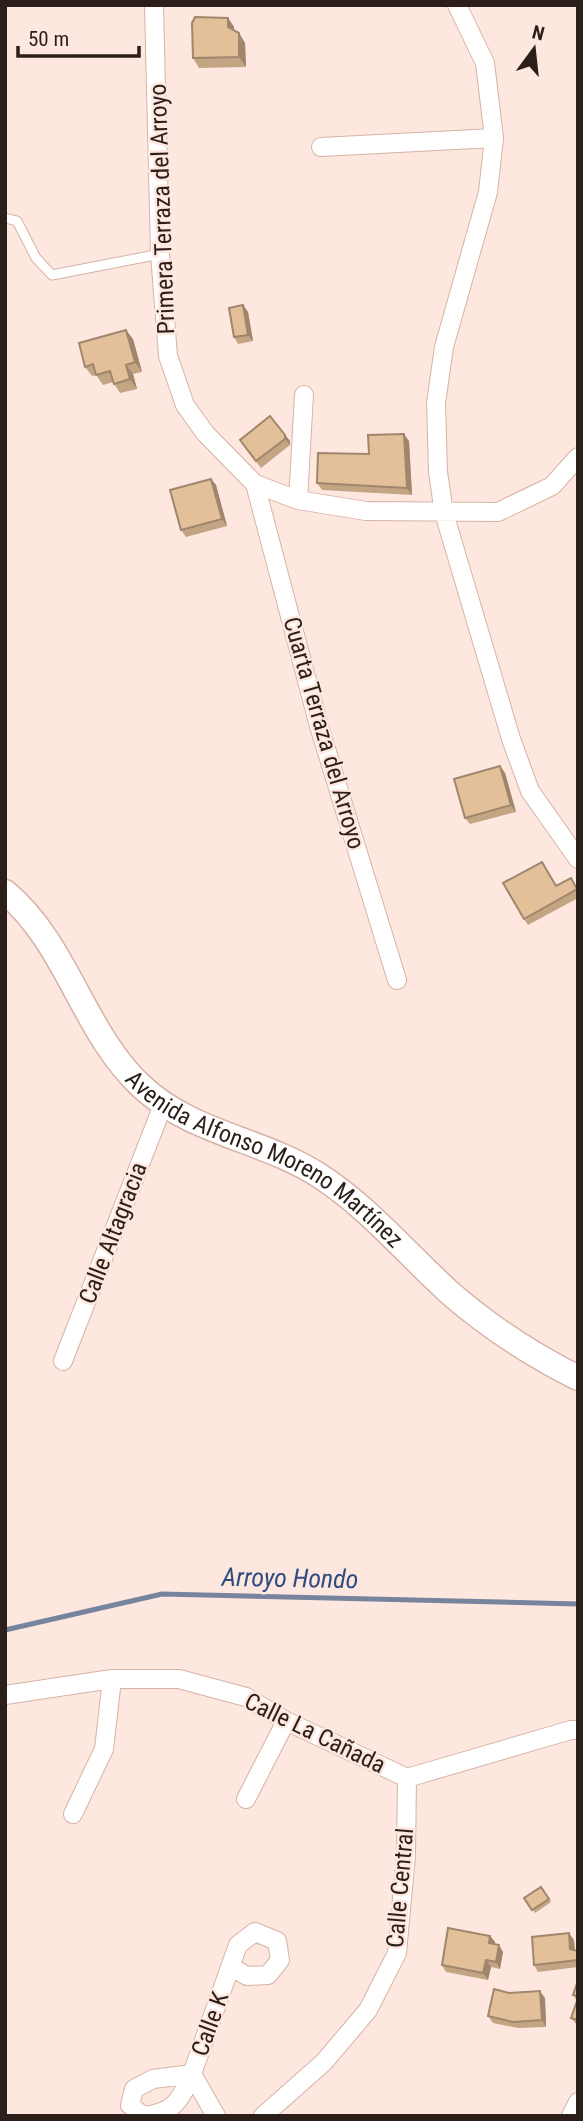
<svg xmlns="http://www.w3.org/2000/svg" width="583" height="2121" viewBox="0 0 583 2121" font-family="'Roboto Condensed',sans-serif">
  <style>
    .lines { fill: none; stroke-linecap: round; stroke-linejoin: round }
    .stream { stroke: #77849e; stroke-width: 5 }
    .service-casing { stroke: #d6b3a6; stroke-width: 11 }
    .minor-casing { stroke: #d6b3a6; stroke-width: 20 }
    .secondary-casing { stroke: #d6b3a6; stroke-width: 27 }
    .service { stroke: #fff; stroke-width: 9 }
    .minor { stroke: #fff; stroke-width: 18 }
    .secondary { stroke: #fff; stroke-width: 24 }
    .wall { fill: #c3a584 }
    .shaded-wall { fill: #9f866c }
    .building { fill: #e3c09a; stroke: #9f866c; stroke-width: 2 }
    .labels { text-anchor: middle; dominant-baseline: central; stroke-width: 5; stroke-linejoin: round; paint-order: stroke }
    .street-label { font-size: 24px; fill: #2c1f1a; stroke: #fee7df }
    .water-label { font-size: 26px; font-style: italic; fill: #2e4c80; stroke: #fee7df }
  </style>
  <rect width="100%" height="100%" fill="#fee7df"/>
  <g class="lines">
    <path class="stream" d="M 5,1630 L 162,1594 L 578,1604"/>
    <g class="service-casing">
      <path id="service" d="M 5,218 L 17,221 L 36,258 L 52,275 L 160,254"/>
    </g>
    <g class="minor-casing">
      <path id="minor" d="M 154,5 L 160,254 L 168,356 L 185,405 L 205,433 L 255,484 L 298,500 L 366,511 L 498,512 L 552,486 L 578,457
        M 457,5 L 485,63 L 494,138 L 488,192 L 444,347 L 436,403 L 438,472 L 444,513 L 511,739 L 530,791 L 578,859
        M 321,147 L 494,138
        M 255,484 L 319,726 L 397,980
        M 298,500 L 304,395
        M 63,1361 L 163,1105
        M 5,1695 L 112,1679 L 179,1679 L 246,1697 L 286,1721 L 407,1778 L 571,1730 L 578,1730
        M 246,1799 L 286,1721
        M 73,1814 L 104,1749 L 112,1679
        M 192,2074 C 180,2101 174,2113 143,2116 L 130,2105 L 134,2089 L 153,2079 Z
        M 216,2116 L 192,2074 L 238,1945 L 255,1932 L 277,1941 L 280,1960 L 268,1975 L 247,1976 L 231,1967
        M 263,2116 L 324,2062 L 368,2010 L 397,1953 L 406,1855 L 407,1778
        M 571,2116 L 578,2102"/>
    </g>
    <g class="secondary-casing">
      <g id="secondary">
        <path id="s1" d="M 5,892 C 67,943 83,1032 141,1086 C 192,1134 263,1139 320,1176 C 369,1208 407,1254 450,1293 C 489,1327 532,1355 578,1378"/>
      </g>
    </g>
    <use href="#service" class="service"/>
    <use href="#minor" class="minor"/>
    <use href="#secondary" class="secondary"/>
  </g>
  <path class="wall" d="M 228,18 L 234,27 L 234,31 L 239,33 L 245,43 L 246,67 L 199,68 L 193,58 Z
    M 243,305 L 248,312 L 253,341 L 238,344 L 234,337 Z
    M 133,339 L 142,372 L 133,374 L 137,389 L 120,393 L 113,382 L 103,385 L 96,375 L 92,376 L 85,367 Z
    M 270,416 L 290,441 L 290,445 L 261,468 L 244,446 Z
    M 409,441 L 412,495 L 322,490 L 317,483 L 369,454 Z
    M 211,479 L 216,485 L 227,526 L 186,537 L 181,530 Z
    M 500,766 L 505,773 L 516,812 L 470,824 L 465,818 Z
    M 546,868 L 556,886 L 578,889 L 578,898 L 528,925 L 524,919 Z
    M 541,1887 L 551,1902 L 535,1913 L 524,1898 Z
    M 490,1936 L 495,1942 L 495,1944 L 503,1952 L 500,1969 L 491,1967 L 488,1980 L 446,1972 L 442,1965 Z
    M 574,1940 L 575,1950 L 578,1951 L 578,1967 L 538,1972 L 534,1965 Z
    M 578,1980 L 578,2025 L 576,2024 L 571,2018 L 577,2001 L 573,1995 Z
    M 545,1998 L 546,2027 L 518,2028 L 493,2023 L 488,2016 Z"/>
  <path class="shaded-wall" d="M 228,18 L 234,27 L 234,36 L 228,27 Z
    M 239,33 L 245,43 L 246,67 L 239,57 Z
    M 243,305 L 248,312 L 253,341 L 248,335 Z
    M 126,330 L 133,339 L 142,372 L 135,362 Z
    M 126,365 L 133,374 L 137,389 L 130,379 Z
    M 404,434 L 409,441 L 412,495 L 407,488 Z
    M 285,435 L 290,441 L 290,445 L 285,439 Z
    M 211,479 L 216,485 L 227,526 L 222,519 Z
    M 500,766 L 505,773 L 516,812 L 511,805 Z
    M 569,1933 L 574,1940 L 575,1956 L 570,1949 Z
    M 490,1936 L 495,1942 L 494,1950 L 489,1943 Z
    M 499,1945 L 503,1952 L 500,1969 L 496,1962 Z
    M 486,1960 L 491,1967 L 488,1980 L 483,1973 Z
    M 540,1991 L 545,1998 L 546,2027 L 542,2020 Z"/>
  <path class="building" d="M 195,17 L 228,18 L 228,27 L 239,33 L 239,57 L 193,58 L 192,23 Z
    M 243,305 L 248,335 L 234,337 L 229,308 Z
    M 126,330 L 135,362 L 126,365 L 130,379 L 114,384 L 110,371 L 96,375 L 93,364 L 85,367 L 79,343 Z
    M 270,416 L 285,435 L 285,439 L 256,461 L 240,440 Z
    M 404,434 L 407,488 L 317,483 L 318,453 L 369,454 L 368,435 Z
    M 211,479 L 222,519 L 181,530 L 170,490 Z
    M 500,766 L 511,805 L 465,818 L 454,779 Z
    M 542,862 L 556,886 L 571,878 L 577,889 L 524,919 L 503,883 Z
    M 541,1887 L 549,1899 L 532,1910 L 524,1898 Z
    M 448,1928 L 490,1936 L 489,1943 L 499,1945 L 496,1962 L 486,1960 L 483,1973 L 442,1965 Z
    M 569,1933 L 570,1949 L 578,1951 L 578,1960 L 534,1965 L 532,1937 Z
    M 578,1980 L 578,1996 L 573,1995 Z
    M 494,1989 L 509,1993 L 540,1991 L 542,2020 L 513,2022 L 488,2016 Z
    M 578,1998 L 578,2020 L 571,2018 Z"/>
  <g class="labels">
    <g class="street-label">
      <text transform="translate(162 209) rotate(-92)">Primera Terraza del Arroyo</text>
      <text transform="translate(324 733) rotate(74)">Cuarta Terraza del Arroyo</text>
      <text stroke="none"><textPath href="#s1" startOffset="383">Avenida Alfonso Moreno Martínez</textPath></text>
      <text transform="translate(113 1233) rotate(-69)">Calle Altagracia</text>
      <text transform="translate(315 1733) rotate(26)">Calle La Cañada</text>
      <text transform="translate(400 1888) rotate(-85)">Calle Central</text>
      <text transform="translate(210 2024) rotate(-70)">Calle K</text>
    </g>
    <g class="water-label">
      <text transform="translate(290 1578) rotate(1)">Arroyo Hondo</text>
    </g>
  </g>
  <rect width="583" height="2121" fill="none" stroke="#2c1f1a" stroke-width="14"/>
  <g transform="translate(534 49) rotate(15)" stroke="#fee7df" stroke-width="5" paint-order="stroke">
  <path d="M0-5L12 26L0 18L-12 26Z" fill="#2c1f1a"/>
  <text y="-10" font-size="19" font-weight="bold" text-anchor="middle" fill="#2c1f1a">N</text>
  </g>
  <path d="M18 46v10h121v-10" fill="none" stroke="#2c1f1a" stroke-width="3.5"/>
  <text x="28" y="46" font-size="21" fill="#2c1f1a" stroke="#fee7df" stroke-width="5" paint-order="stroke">50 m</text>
</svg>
